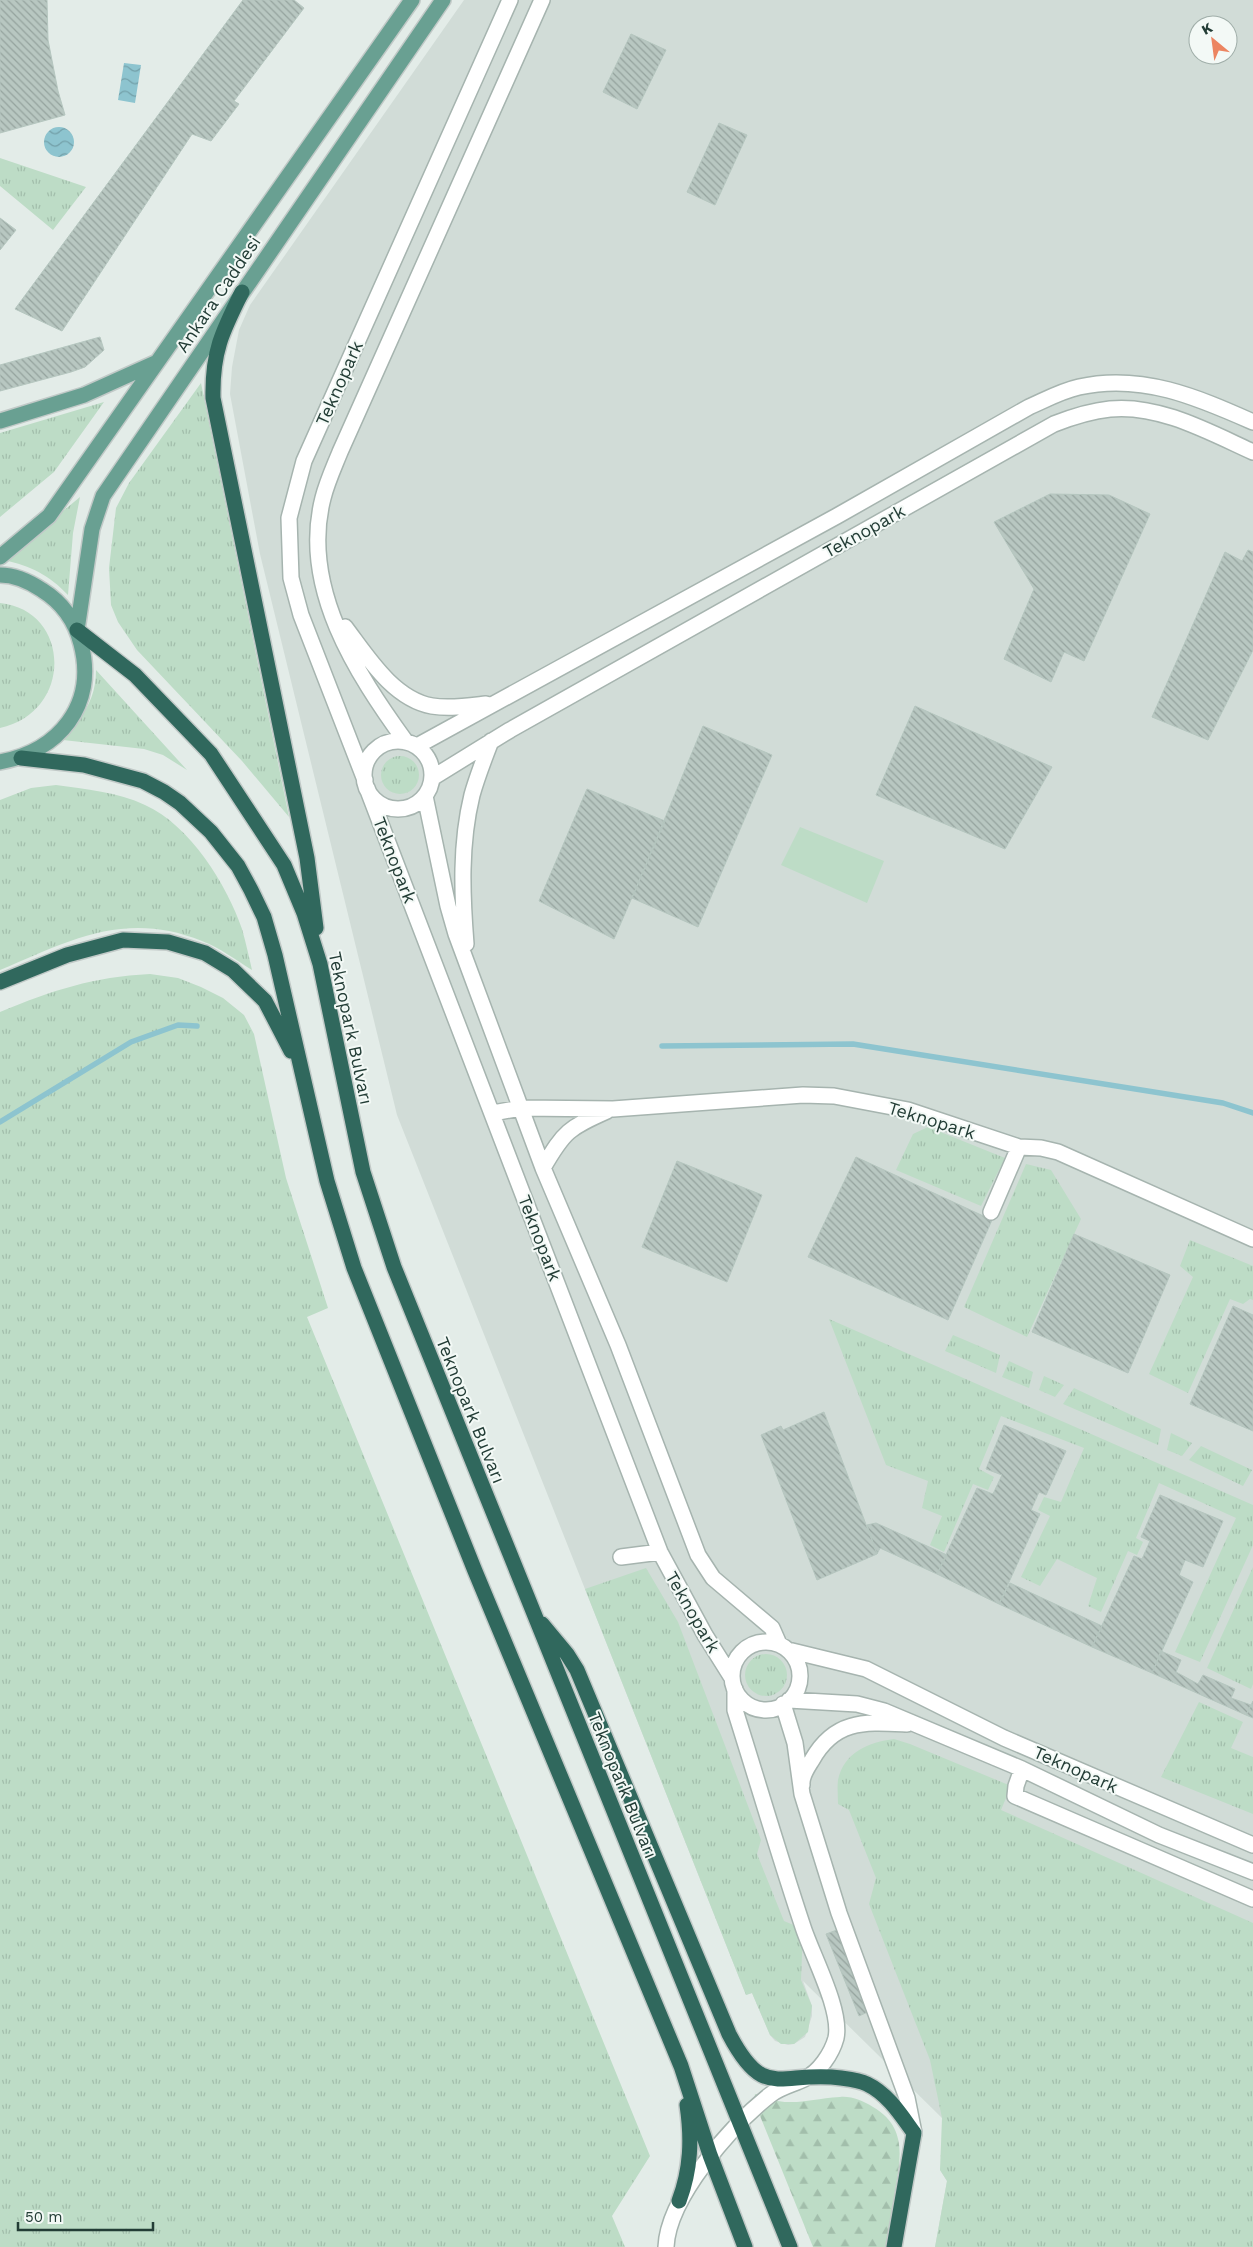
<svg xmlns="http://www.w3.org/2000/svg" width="1253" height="2247" viewBox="0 0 1253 2247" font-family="'Work Sans',sans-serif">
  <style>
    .built { fill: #d1dcd7; fill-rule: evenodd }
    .grass { fill: url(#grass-tufts) }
    .forest { fill: url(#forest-firs) }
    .pitch { fill: #bddcc6 }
    .water { fill: url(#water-waves) }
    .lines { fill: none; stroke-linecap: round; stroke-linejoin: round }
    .stream { stroke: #8dc4cf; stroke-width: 5.5 }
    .building { fill: url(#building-back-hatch); stroke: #b5c6bf }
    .street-casing { stroke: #a6b4af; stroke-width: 18 }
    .primary-casing { stroke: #c1c9c7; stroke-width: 18 }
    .highway-casing { stroke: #c1c9c7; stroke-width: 18 }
    .street { stroke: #fff; stroke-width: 15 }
    .primary { stroke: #69a092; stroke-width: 15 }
    .highway { stroke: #30685d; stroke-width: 15 }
    .labels { text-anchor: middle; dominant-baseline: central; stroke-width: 4; stroke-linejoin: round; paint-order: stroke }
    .street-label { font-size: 18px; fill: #233d36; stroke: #f3f9f6 }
  </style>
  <defs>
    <pattern id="grass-tufts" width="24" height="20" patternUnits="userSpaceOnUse" patternTransform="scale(1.25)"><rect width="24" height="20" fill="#bddcc6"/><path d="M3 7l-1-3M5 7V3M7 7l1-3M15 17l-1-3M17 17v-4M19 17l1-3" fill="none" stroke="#a2beab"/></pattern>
    <pattern id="forest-firs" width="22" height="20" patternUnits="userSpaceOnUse" patternTransform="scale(1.25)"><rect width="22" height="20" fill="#bddcc6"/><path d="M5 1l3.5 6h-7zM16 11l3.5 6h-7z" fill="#a2beab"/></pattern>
    <pattern id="water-waves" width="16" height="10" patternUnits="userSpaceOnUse" patternTransform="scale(1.25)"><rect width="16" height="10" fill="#8dc4cf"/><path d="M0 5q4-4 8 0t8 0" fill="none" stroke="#73a0a9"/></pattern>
    <pattern id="building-back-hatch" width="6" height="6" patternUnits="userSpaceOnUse" patternTransform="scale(1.25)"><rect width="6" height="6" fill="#b8c7c1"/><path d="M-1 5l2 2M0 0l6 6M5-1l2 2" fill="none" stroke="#95a39e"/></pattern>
  </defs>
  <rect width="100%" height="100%" fill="#e3ece8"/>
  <path class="built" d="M 464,0 L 1253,0 L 1253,2247 L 935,2247 L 947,2181 L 940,2170 L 945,2146 L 942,2118 L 803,1981 L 812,2006 L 812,2016 L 805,2037 L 794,2044 L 788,2045 L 775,2041 L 770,2035 L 752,1993 L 746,1995 L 397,1115 L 260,554 L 230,394 L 232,367 L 239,330 L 250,305 ZM 1198,25 L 1228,25 L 1228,55 L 1198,55 Z"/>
  <path class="grass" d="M 0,158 L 86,187 L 53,230 L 0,186 Z
    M 201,383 L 289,817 L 242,761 L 137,650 L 118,622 L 111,605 L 109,568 L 116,508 L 129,483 Z
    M 104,402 L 54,472 L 0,517 L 0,433 Z
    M 80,497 L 73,533 L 68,595 C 49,575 31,566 4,560 Z
    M 0,603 C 71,610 74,712 0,728 Z
    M 96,670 L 187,770 L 163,755 L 144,749 L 63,740 C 67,733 73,728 78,721 C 90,705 96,690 96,670 Z
    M381 775a19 19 0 1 1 38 0a19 19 0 1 1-38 0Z
    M 56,785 C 85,789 118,792 145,805 C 190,825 227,885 242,929 C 246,943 249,957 252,970 C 236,960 220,948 202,941 C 126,910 70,940 0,970 L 0,800 L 31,788 Z
    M 150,974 L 178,978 L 201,987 L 223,998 L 244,1015 L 254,1034 L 286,1178 L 328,1308 L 307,1317 L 650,2156 L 612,2216 L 625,2247 L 0,2247 L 0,1012 C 53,990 93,977 150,974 Z
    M 928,1127 L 1005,1158 L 981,1206 L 896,1170 L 913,1134 Z
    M 1026,1164 L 1051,1170 L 1081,1219 L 1027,1337 L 964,1307 Z
    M 1190,1240 L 1253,1266 L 1253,1300 L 1250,1299 L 1243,1304 L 1230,1299 L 1188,1393 L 1149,1374 L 1193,1277 L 1180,1266 Z
    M 829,1319 L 1253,1505 L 1253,1545 L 1200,1662 L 1175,1652 L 1236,1518 L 1159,1483 L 1136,1538 L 1143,1542 L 1137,1555 L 1128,1551 L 1101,1612 L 1088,1606 L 1097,1578 L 1057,1559 L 1040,1586 L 1021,1577 L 1050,1516 L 1038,1510 L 1044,1497 L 1061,1502 L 1084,1448 L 1001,1416 L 979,1469 L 994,1477 L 988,1490 L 973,1484 L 944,1552 L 930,1545 L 942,1516 L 922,1508 L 928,1481 L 886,1465 Z
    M 953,1335 L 1000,1355 L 996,1373 L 945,1351 Z
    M 1009,1361 L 1033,1372 L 1029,1388 L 1002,1377 Z
    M 1044,1376 L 1064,1385 L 1055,1397 L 1039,1390 Z
    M 1074,1388 L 1161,1429 L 1158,1445 L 1063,1404 Z
    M 1171,1433 L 1192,1443 L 1182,1456 L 1167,1450 Z
    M 1201,1446 L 1252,1470 L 1243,1486 L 1189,1460 Z
    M 1253,1567 L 1253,1684 L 1251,1689 L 1207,1668 Z
    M 646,1568 L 678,1622 L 761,1840 L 757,1854 L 784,1921 L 803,1929 L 801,1980 L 812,2006 L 808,2032 L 794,2044 L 781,2044 L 770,2035 L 752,1993 L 746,1995 L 585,1589 Z
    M745 1675a21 21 0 1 1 42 0a21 21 0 1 1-42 0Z
    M 1199,1702 L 1243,1722 L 1231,1748 L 1253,1757 L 1253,1814 L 1161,1777 Z
    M 894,1739 L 910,1744 L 1011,1786 L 1001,1810 L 1253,1923 L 1253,2247 L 935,2247 L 947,2181 L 940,2170 L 942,2118 L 930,2060 L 869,1904 L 876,1878 L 849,1810 L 838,1804 C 838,1796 837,1788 838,1780 C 844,1752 869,1742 894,1739 Z"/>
  <path class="forest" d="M 755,2094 C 791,2109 805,2099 840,2097 C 852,2096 863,2101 873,2107 C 907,2127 901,2157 895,2191 C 892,2210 889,2228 886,2247 L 813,2247 L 754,2101 Z"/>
  <path class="pitch" d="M 800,827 L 884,861 L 867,903 L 781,865 Z"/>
  <path class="water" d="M 124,63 L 141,65 L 135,103 L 118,100 Z
    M44 142a15 15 0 1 1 30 0a15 15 0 1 1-30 0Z"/>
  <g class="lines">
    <path class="stream" d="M 662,1046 L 853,1044 L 1223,1103 L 1253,1113
      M 0,1122 L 131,1042 L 178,1025 L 197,1026"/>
  </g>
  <path class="building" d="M 0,0 L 47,0 L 48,40 L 58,91 L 65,115 L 0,133 Z
    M 243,0 L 294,0 L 304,8 L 234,101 L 239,104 L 211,141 L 192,134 L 62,331 L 15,309 Z
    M 631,34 L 666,50 L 637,109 L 603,92 Z
    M 719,123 L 747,135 L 715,205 L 687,192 Z
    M 0,218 L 16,230 L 0,250 Z
    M 100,337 L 104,350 L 85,367 L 71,372 L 0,391 L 0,365 Z
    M 1050,494 L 1109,495 L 1150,514 L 1084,661 L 1064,652 L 1051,682 L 1004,659 L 1034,589 L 994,522 Z
    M 1248,550 L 1253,552 L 1253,650 L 1208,740 L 1152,717 L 1225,552 L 1242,561 Z
    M 915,706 L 1052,767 L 1005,849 L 876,795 Z
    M 703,726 L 772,755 L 698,927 L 632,898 Z
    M 587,789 L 665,821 L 614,939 L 539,901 Z
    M 856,1157 L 992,1220 L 948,1320 L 808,1257 Z
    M 677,1161 L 762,1195 L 727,1282 L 642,1247 Z
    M 1074,1234 L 1170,1275 L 1128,1373 L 1032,1332 Z
    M 1233,1306 L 1253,1315 L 1253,1431 L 1190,1404 Z
    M 824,1412 L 877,1554 L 817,1580 L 761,1435 L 781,1426 L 783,1430 Z
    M 1004,1425 L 1066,1451 L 1046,1495 L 1039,1492 L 1031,1510 L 1040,1514 L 999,1604 L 937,1574 L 977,1488 L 993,1494 L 1002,1475 L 986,1469 Z
    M 1160,1495 L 1223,1521 L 1203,1567 L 1185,1560 L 1179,1575 L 1193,1582 L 1152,1673 L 1092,1647 L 1134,1556 L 1142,1559 L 1150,1541 L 1141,1537 Z
    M 876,1523 L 947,1555 L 937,1574 L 880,1548 L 877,1554 L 867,1525 Z
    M 1010,1583 L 1102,1626 L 1092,1647 L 999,1604 Z
    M 1161,1651 L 1181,1660 L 1176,1672 L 1198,1684 L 1203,1675 L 1235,1689 L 1231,1698 L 1251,1705 L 1246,1715 L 1152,1673 Z
    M 1253,1701 L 1253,1718 L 1246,1715 Z
    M 837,1930 L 843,1933 L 872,2010 L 859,2016 L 826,1934 Z"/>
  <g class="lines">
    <g class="street-casing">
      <path id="street" d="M 345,627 C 367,656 393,699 432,706 C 450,709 469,706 486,704
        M364 775a34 34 0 1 1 68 0a34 34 0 1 1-68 0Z
        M 406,742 C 356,673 300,587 323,498 C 327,482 334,467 340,452 L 542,0
        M 417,746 L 837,516 L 1029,407 C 1045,400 1061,391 1079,387 C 1141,373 1197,397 1253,422
        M 432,778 L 510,730 L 1054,424 C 1072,417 1090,411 1110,409 C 1159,404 1209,432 1253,452
        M 365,780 L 301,615 L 291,578 L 289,518 L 304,461 L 510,0
        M 367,788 L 660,1552 L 705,1635 L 732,1678
        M 425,796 L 448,906 L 456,934 L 543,1168 L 618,1345 L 698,1555 L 713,1578 L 772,1628 L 779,1644
        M 466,944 C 462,894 460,844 472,795 C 477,777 484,759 491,741
        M 493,1113 L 521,1108 L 613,1109 L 803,1095 L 834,1096 L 908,1110 L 1019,1147 L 1041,1148 L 1058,1152 L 1253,1239
        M 543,1168 C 564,1131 569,1128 607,1111
        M 991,1212 L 1019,1147
        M 621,1557 L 660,1552
        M732 1676a34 34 0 1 1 68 0a34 34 0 1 1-68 0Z
        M 788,1650 L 866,1669 L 1004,1738 L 1253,1845
        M 789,1700 L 857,1704 L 884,1711 L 1022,1769 L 1159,1835 L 1253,1872
        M 783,1704 L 795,1743 L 802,1794 L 839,1913 L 907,2098 L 914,2133
        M 1022,1769 L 1016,1786 L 1015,1796 L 1253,1899
        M 802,1785 C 801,1776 807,1768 812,1760 C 835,1719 865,1722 907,1724
        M 666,2247 C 668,2197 732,2125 770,2095 C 780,2087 794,2084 804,2079 C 819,2073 832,2053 836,2038 C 842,2010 812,1955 803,1927 C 779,1855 758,1783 735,1710 L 735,1689"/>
    </g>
    <g class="primary-casing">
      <path id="primary" d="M 0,421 L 84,395 L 155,363
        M 0,557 L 49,516 L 412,0
        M 0,575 C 15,575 30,582 42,590 C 63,603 75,620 81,644 C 97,705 59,751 0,762
        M 77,630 L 92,529 L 103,496 L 443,0"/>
    </g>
    <g class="highway-casing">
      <path id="highway" d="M 242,292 C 222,332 212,352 213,398 L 307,858 L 316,928
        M 77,630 L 135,675 L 211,754 L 284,865 L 304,913 L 320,964 L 363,1172 L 394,1267 L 790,2247
        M 21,758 L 84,765 L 143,781 L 164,792 L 180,803 L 211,832 L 238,866 L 251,890 L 264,917 L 275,955 L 327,1181 L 354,1268 L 475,1571 L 681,2066 L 710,2155 L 745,2247
        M 0,982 L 67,955 L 123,940 L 168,942 L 205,953 L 233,970 L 265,1001 L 291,1051
        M 542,1624 L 567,1654 L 577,1670 L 729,2034 C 765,2103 780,2070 841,2078 C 849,2079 859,2080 867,2084 C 888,2094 901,2115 914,2133 L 894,2247
        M 679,2201 C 691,2169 692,2139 687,2105"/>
    </g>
    <use href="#street" class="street"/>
    <use href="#primary" class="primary"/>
    <use href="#highway" class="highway"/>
  </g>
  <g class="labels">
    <g class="street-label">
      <text transform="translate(218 294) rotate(-56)">Ankara Caddesi</text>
      <text transform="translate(339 383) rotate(-66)">Teknopark</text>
      <text transform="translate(864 531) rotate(-29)">Teknopark</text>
      <text transform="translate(395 860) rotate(69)">Teknopark</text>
      <text transform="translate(351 1028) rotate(78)">Teknopark Bulvarı</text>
      <text transform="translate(932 1120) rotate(17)">Teknopark</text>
      <text transform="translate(540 1238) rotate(69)">Teknopark</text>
      <text transform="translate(471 1410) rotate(68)">Teknopark Bulvarı</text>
      <text transform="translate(693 1612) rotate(60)">Teknopark</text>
      <text transform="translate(1076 1769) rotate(24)">Teknopark</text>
      <text transform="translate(623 1785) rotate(68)">Teknopark Bulvarı</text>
    </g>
  </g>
  <g transform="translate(1213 40) rotate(331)"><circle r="24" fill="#f3f9f6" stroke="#a0aea9"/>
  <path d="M0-4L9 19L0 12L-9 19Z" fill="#ec8561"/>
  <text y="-8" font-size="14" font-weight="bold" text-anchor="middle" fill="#233d36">K</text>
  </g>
  <path d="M18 2222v8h135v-8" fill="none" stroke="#233d36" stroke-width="2.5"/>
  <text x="25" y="2222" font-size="15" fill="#233d36" stroke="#f3f9f6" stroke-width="4" paint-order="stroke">50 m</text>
</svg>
